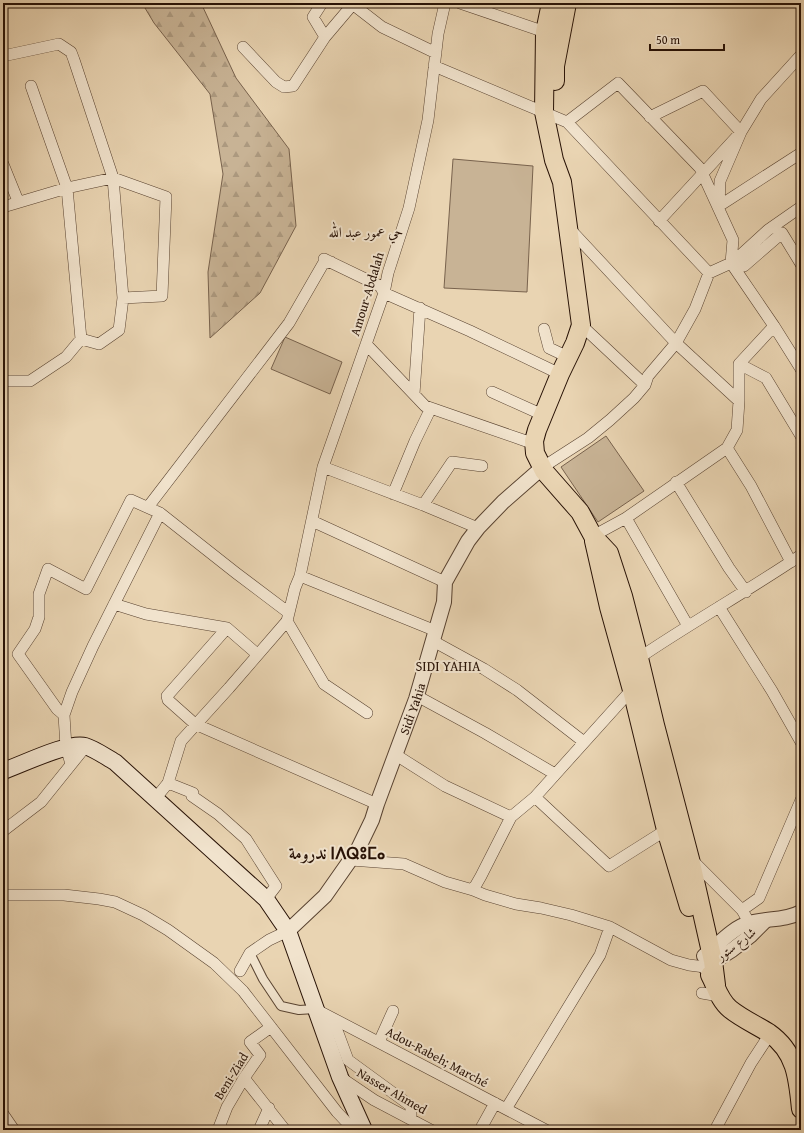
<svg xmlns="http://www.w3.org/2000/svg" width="804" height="1133" viewBox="0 0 804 1133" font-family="'Gentium Book Plus',Amiri,'Noto Sans Tifinagh',serif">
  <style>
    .forest { fill: url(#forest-firs); stroke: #78624d }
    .pitch { fill: #c8b395; stroke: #78624d }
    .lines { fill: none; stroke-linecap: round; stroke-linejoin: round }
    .pedestrian-casing { stroke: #584230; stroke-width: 10 }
    .minor-casing { stroke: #584230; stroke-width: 12 }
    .tertiary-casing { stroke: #584230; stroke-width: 16 }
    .secondary-casing { stroke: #271105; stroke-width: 18 }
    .primary-casing { stroke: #271105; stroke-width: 20 }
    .pedestrian { stroke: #f1e3cd; stroke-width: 8 }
    .minor { stroke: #f1e3cd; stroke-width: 11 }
    .tertiary { stroke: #f1e3cd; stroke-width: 14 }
    .secondary { stroke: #f1e3cd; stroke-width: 16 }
    .primary { stroke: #e9d4b2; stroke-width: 18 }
    .labels { text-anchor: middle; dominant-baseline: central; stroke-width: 4; stroke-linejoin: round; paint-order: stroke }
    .street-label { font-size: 13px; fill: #271105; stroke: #f1e3cd }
    .neighbourhood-label { font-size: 14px; fill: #271105; stroke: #f1e3cd }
    .district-label { font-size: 17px; font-weight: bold; fill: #271105; stroke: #f1e3cd }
  </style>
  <defs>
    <pattern id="forest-firs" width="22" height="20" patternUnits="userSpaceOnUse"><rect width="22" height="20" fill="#c8b395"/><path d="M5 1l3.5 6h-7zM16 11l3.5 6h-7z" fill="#ac997f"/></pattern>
  </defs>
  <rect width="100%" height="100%" fill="#e9d4b2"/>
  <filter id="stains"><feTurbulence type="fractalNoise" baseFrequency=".005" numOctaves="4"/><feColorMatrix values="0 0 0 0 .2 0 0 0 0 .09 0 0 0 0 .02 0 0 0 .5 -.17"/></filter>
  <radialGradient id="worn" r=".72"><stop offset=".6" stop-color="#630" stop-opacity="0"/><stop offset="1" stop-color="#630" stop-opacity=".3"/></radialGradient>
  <path class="forest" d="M 142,3 L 201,3 L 236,78 L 289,149 L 296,226 L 260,293 L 210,338 L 208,272 L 223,174 L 210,94 L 154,23 Z"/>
  <path class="pitch" d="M 453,159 L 533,166 L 527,292 L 444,288 Z
    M 285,337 L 342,362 L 330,394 L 271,369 Z
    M 606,436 L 644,491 L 598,522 L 561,467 Z"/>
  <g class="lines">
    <g class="pedestrian-casing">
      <path id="pedestrian" d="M 250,953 L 263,979 L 281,1006 L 299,1010 L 315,1009"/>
    </g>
    <g class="minor-casing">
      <path id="minor" d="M 322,3 L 313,17 L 325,37
        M 351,3 L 382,27 L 436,53
        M 460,3 L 545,32
        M 243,47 L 276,82 L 284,87 L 293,86 L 325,37 L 353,4
        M 3,56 L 59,44 L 71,52 L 74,60 L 113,178 L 123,298 L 119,330 L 99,344 L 81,339 L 67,188 L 31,86
        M 434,66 L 567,122 L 709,273 L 731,263 L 774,326 L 801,369
        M 650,117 L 703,91 L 741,132 L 659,221
        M 567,122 L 618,83 L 700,168 L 733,240 L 731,263
        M 3,164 L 18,201
        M 719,205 L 720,181 L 741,132 L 761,99 L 801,55
        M 719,206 L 801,153
        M 3,207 L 67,188 L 113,178 L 166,197 L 162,296 L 123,298
        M 738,257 L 744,266 L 782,233 L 801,264
        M 324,259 L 380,286 L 384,293 L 470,331 L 560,374
        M 733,262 L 768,230 L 801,207
        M 709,273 L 695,309 L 676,343 L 739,401
        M 581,325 L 645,385
        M 544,329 L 549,348 L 568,357
        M 366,344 L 425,406 L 526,441 L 534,441
        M 739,364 L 766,378 L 801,436
        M 3,381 L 30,381 L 66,357 L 81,339
        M 492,392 L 543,415
        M 414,394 L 420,308
        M 727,448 L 751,486 L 791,562
        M 323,467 L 423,505 L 478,528
        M 543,467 L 588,438 L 610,420 L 634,398 L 645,385 L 648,376 L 676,343 L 568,227
        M 676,482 L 729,568 L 746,592
        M 393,494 L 415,441 L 431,408
        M 423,505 L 452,462 L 482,466
        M 148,507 L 289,323 L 323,264 L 331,262
        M 626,518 L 688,626
        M 312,521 L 445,582
        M 593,536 L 626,518 L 727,448 L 737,430 L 739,401 L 739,364 L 774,326
        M 300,576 L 436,631
        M 114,604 L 146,614 L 227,628 L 257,654
        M 719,607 L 772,691 L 801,742
        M 287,621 L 324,684 L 367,713
        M 227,628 L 167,696 L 168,700 L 195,724 L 377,804
        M 433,641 L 484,669 L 517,690 L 584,742
        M 639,658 C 692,622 748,591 801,555
        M 417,696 L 485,733 L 555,774
        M 64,715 L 57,709 L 18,654 L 35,629 L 39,617 L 39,594 L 48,569 L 86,589 L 131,500 L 160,513
        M 396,755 L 445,786 L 511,817
        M 71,764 L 66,747 L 64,715 L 72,692 L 93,646 L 160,513 L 236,573 L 289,613
        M 168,783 L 193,793 L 192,796 L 218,814 L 246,839 L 276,886 L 266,899
        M 535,797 L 609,866 L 666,830
        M 155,799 L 168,783 L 181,741 L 229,688 L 287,621 L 295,588 L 300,576 L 323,467 L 384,293 L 388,273 L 409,208 L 428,120 L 438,34 L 445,3
        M 3,831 L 41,802 L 86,746
        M 351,860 L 404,864 L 445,882 L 473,890 L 485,895 L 516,904 L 541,908 L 571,915 L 610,927 L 600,955 L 506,1109
        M 692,860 L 742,910 L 746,917
        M 473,890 L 481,876 L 511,817 L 535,797 L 634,687
        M 3,895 L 64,895 L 99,899 L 115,902 L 143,915 L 168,930 L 214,963 L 243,991 L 337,1112 L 354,1130
        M 742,910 L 759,898 L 801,800
        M 610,927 L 671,960 L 689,965 L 705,967
        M 240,971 L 250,953 L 269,940 L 288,931
        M 702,993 L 719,996
        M 315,1009 L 546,1130
        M 321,1015 L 338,1033 L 348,1060 L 411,1106 L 411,1119
        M 379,1042 L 393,1011
        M 340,1077 L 374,1100 L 431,1130
        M 244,1078 L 285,1130
        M 3,1114 L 14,1130
        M 218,1130 L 227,1107 L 244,1078 L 260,1055 L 250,1042 L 271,1027
        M 259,1130 L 269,1108
        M 480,1130 L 495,1103
        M 715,1130 L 751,1063 L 770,1034"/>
    </g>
    <g class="tertiary-casing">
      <g id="tertiary">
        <path id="s1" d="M 288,931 L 325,896 L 358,849 L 372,820 L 377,804 L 416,699 L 444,602 L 445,582 L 468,541 L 478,528 L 503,502 L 543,467"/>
        <path d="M 704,956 C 718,945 732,928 749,923 C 766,918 785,921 801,912"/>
        <path d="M 705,967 L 732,950 L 750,936 L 765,921"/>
      </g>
    </g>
    <g class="secondary-casing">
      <path id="secondary" d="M 3,771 C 21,765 69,741 85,746 C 95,749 106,757 115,762 L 266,899 L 281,921 L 288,931 L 340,1077 L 364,1130"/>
    </g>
    <g class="primary-casing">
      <path id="primary" d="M 551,3 L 545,32 L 544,112 L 554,160 L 562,182 L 581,325 L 575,343 L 560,374 L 537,430 L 534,441 L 535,453 L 544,471 L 580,512 L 593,536 L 609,553 L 623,596 L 639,658 L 655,725 L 690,859 L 713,961 L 716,985
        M 555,81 L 555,66 L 567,3
        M 594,541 L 609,607 L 632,690 L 666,830 L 689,907
        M 710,975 C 716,986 719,1000 730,1009 C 741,1018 756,1025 769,1033 C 796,1052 798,1078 801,1109"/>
    </g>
    <use href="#pedestrian" class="pedestrian"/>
    <use href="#minor" class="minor"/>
    <use href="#tertiary" class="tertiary"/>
    <use href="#secondary" class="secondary"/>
    <use href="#primary" class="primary"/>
  </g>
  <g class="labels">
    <g class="street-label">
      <text transform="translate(367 294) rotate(-73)">Amour-Abdalah</text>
      <text stroke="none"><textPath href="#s1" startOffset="259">Sidi Yahia</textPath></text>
      <text transform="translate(736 944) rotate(-37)">شارع ستور</text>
      <text transform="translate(437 1057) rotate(28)">Adou-Rabeh; Marché</text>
      <text transform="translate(231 1076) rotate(-58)">Beni-Ziad</text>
      <text transform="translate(392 1091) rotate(30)">Nasser Ahmed</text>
    </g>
    <g class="neighbourhood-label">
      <text x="366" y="232">حي عمور عبد الله</text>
      <text x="448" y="666">SIDI YAHIA</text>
    </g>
    <g class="district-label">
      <text x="337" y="852">ندرومة ⵏⴷⵕⵓⵎⴰ</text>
    </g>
  </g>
  <rect width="804" height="1133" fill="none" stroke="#e9d4b2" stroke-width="16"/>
  <rect x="4" y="4" width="796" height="1125" fill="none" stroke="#271105" stroke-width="2"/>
  <rect x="8" y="8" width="788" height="1117" fill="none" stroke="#271105"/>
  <path d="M650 44v6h74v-6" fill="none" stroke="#271105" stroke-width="2"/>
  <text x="656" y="44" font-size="12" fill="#271105" stroke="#f1e3cd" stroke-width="3" paint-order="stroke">50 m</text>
  <rect width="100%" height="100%" filter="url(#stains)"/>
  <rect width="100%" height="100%" fill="url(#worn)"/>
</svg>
